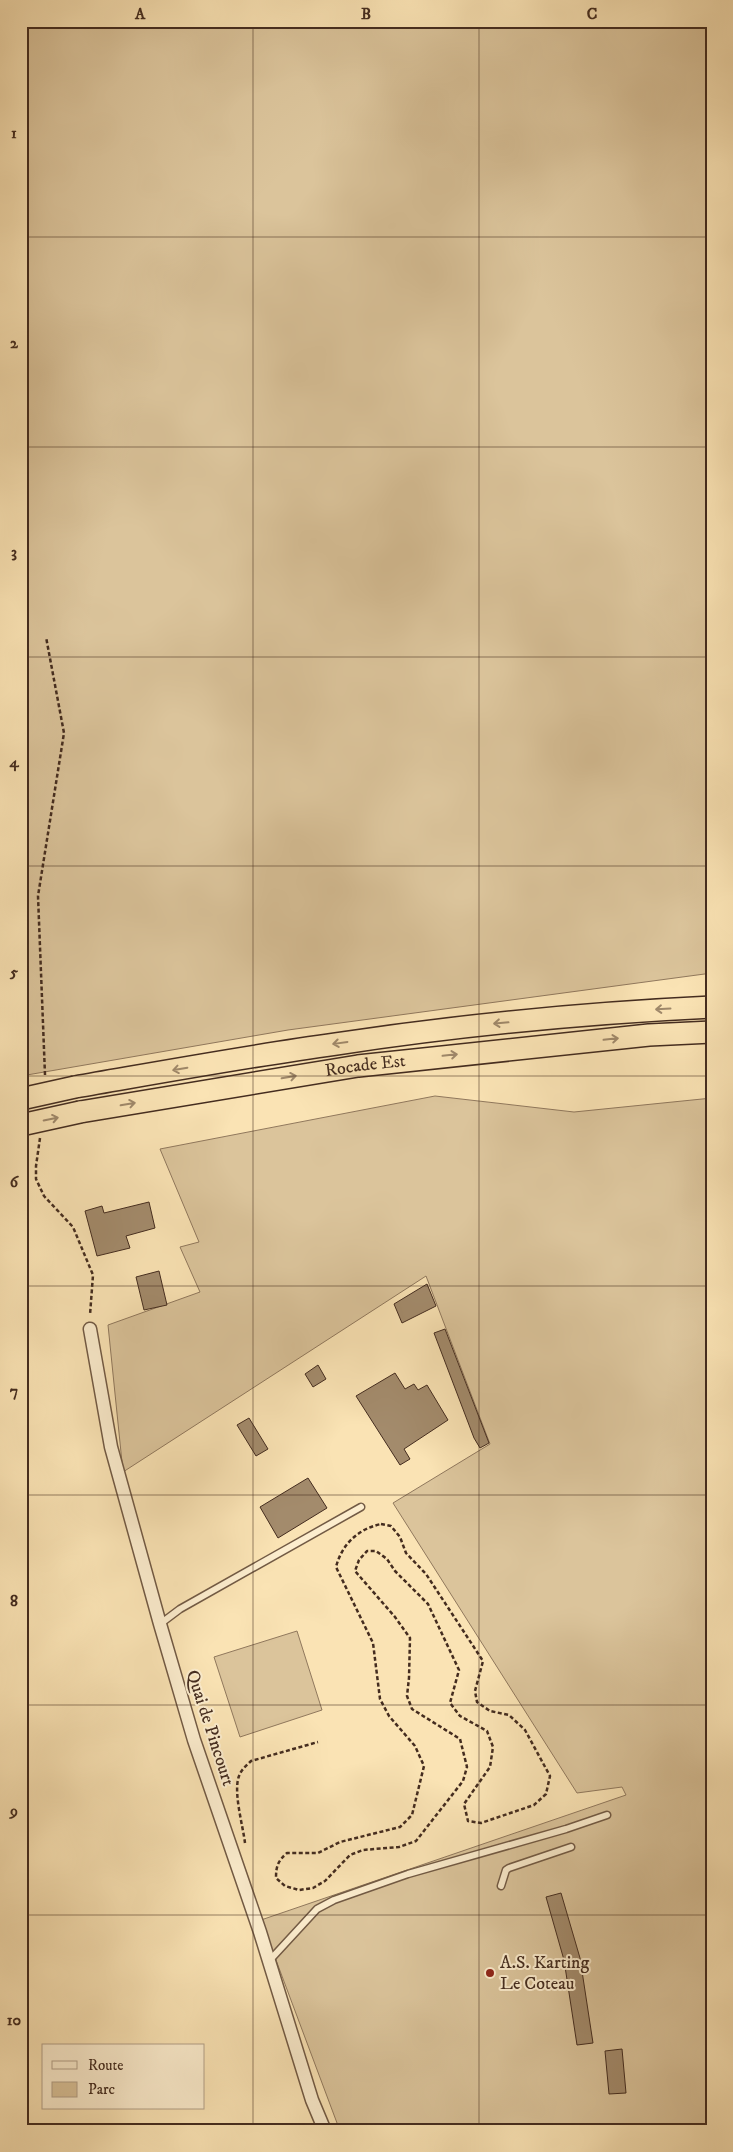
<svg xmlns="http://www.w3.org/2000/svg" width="733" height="2152" viewBox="0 0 733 2152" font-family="'IM FELL DW Pica',serif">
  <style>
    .green { fill: #dbc49b; stroke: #90785d }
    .building { fill: #a38b6c; stroke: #442c1f }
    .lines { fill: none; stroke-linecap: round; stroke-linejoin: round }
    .service-casing { stroke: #725a44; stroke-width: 9 }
    .minor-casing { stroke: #725a44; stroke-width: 15 }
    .trunk-casing { stroke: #442c1f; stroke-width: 24 }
    .path { stroke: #442c1f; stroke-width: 2.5; stroke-dasharray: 4 2.5; stroke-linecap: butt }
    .service { stroke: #fcedce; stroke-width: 6 }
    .minor { stroke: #fcedce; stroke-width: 12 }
    .trunk { stroke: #fae3b4; stroke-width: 21 }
    .trunk-bridge-casing { stroke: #442c1f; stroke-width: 24; stroke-linecap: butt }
    .trunk-bridge { stroke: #fae3b4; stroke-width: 21 }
    .oneway { stroke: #9f886a }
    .grid { fill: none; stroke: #442c1f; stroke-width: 1; stroke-opacity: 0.55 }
    .poi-dot { fill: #8f2418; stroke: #fcedce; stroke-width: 2 }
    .labels { text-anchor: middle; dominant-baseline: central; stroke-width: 4; stroke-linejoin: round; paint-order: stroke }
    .street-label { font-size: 18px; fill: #442c1f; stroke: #fcedce }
    .poi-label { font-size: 18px; fill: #442c1f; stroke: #fcedce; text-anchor: start }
    .neatline { fill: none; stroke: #442c1f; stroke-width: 2 }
    .grid-label { font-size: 16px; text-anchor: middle; font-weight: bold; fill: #442c1f }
  </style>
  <rect width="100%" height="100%" fill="#fae3b4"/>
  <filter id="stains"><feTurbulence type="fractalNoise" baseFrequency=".004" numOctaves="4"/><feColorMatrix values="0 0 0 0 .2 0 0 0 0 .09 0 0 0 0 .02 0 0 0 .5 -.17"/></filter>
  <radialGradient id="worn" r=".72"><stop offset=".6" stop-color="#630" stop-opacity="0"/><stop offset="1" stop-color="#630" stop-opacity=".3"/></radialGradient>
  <path class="green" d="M 21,21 L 712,21 L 712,973 L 288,1030 L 21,1076 Z
    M 435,1096 L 574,1112 L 712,1098 L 712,2131 L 340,2131 L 261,1920 L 626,1795 L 622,1787 L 577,1793 L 393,1503 L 490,1444 L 426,1276 L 123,1472 L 108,1325 L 200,1292 L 180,1247 L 199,1242 L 160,1149 Z
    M 297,1631 L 322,1710 L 240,1737 L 214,1657 Z"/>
  <path class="building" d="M 149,1202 L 155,1228 L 126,1236 L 130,1248 L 97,1256 L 85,1211 L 102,1206 L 104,1213 Z
    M 159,1271 L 167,1305 L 144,1310 L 136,1277 Z
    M 427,1284 L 436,1306 L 402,1323 L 394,1304 Z
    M 445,1329 L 489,1443 L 480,1448 L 474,1438 L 434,1333 Z
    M 318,1365 L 326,1379 L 313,1387 L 305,1374 Z
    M 395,1373 L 405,1389 L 414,1384 L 418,1390 L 427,1385 L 448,1420 L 404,1449 L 410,1459 L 400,1465 L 356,1396 Z
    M 249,1418 L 268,1449 L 256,1456 L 237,1425 Z
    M 308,1478 L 327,1508 L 278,1538 L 260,1507 Z
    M 561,1893 L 580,1958 L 593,2043 L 577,2045 L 564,1960 L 546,1897 Z
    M 622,2049 L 626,2093 L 609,2094 L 605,2051 Z"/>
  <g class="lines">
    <g class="service-casing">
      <path id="service" d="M 160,1624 L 180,1609 L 361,1507
        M 501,1886 L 506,1870 L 509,1868 L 571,1847
        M 270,1960 L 317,1909 L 334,1900 L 408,1874 L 566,1829 L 607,1815"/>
    </g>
    <g class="minor-casing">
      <path id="minor" d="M 90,1329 L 111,1447 L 160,1624 L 194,1740 L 260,1932 L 312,2100 L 325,2131"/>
    </g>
    <g class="trunk-casing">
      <g id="trunk">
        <path d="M 75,1087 C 162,1072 249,1056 336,1044 C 461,1025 586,1013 712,1007"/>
        <path id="s1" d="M 80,1112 L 358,1066 L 649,1035 L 712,1032"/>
      </g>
    </g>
    <path class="path" d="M 45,1075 L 38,896 L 64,733 L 46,637
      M 40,1138 L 36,1166 L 36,1179 L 44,1196 L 73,1227 L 93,1275 L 90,1315
      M 381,1524 L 391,1526 L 400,1537 L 406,1553 L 426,1574 L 483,1661 L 475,1691 L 477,1702 L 490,1711 L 509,1715 L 525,1730 L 550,1776 L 546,1794 L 534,1805 L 481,1823 L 468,1821 L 464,1804 L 490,1767 L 493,1747 L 487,1731 L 460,1716 L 450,1703 L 459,1670 L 428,1604 L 395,1571 L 387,1559 L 376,1551 L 367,1551 L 359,1560 L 355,1571 L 395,1617 L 410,1638 L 409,1678 L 407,1696 L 412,1709 L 460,1739 L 467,1767 L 463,1781 L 416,1841 L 399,1847 L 363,1850 L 350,1855 L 325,1881 L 313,1888 L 299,1890 L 285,1886 L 276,1878 C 276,1866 278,1861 287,1853 L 318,1853 L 340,1842 L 400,1827 L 412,1815 L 424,1766 L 415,1746 L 389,1716 L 380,1699 L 373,1643 L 336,1567 C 342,1544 358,1529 381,1524 Z
      M 245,1843 C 243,1826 233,1792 239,1776 C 241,1770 246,1766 251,1761 L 318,1742"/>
    <use href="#service" class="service"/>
    <use href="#minor" class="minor"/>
    <use href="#trunk" class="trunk"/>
    <g class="trunk-bridge-casing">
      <path id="trunk-bridge" d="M 21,1099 L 75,1087
        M 21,1125 L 80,1112"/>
    </g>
    <use href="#trunk-bridge" class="trunk-bridge"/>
  </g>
  <defs><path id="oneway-shaft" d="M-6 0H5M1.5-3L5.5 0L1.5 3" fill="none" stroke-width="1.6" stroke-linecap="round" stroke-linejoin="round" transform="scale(1.25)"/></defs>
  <g class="oneway">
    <use href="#oneway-shaft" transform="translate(663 1009) rotate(177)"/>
    <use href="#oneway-shaft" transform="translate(501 1023) rotate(175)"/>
    <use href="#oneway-shaft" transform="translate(611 1039) rotate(-6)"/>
    <use href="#oneway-shaft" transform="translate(340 1043) rotate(172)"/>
    <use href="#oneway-shaft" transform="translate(450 1055) rotate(-6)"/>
    <use href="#oneway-shaft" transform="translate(180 1069) rotate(170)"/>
    <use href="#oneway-shaft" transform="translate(289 1077) rotate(-10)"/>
    <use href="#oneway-shaft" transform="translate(128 1104) rotate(-10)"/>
    <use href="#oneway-shaft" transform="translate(51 1119) rotate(-12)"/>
  </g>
  <path class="grid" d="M 253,21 L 253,2131M 479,21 L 479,2131M 21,237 L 712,237M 21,447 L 712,447M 21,657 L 712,657M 21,866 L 712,866M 21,1076 L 712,1076M 21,1286 L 712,1286M 21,1495 L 712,1495M 21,1705 L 712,1705M 21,1915 L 712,1915"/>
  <circle class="poi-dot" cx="490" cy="1973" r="5"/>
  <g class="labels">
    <g class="street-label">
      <text stroke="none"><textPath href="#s1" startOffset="289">Rocade Est</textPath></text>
      <text transform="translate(210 1728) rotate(72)">Quai de Pincourt</text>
    </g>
    <g class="poi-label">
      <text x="500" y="1963">A.S. Karting<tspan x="500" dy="21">Le Coteau</tspan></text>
    </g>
  </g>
  <rect width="733" height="2152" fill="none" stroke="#fae3b4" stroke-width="55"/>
  <rect x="42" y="2044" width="162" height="65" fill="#fcedce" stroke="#b2a088"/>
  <rect x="52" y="2061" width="25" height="8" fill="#fcedce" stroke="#b2a088"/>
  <text x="88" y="2070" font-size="15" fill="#442c1f">Route</text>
  <rect x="52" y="2082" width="25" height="15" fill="#dbc49b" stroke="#b2a088"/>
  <text x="88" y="2094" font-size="15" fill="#442c1f">Parc</text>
  <rect x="28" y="28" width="678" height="2096" class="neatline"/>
  <g class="grid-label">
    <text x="140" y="19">A</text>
    <text x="366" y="19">B</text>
    <text x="592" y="19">C</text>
    <text x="14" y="138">1</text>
    <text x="14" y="348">2</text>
    <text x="14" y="557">3</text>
    <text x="14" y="767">4</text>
    <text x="14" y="977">5</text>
    <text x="14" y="1187">6</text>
    <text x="14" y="1396">7</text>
    <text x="14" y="1606">8</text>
    <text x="14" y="1816">9</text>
    <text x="14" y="2025">10</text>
  </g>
  <rect width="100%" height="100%" filter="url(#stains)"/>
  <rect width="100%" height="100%" fill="url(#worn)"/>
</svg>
